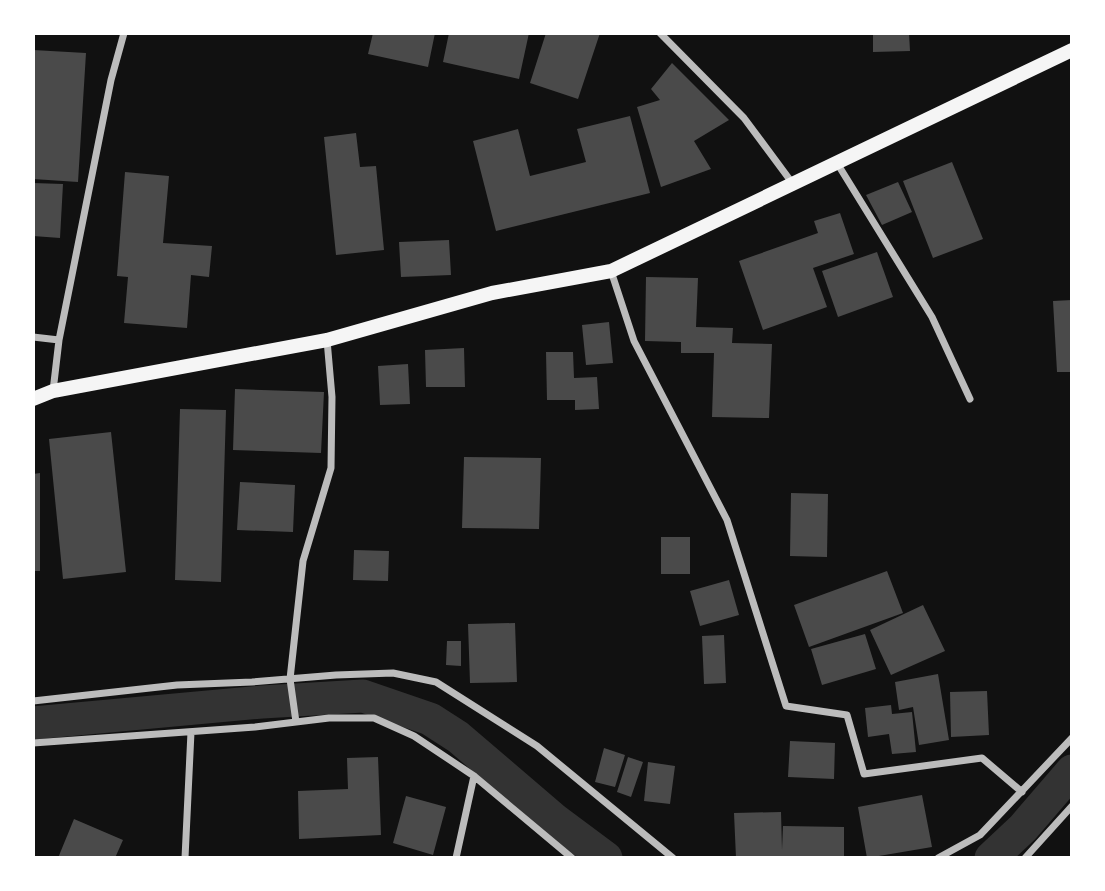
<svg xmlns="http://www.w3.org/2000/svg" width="1105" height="891" viewBox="0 0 1105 891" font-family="Overpass,sans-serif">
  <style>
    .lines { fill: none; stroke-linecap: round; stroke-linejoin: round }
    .canal { stroke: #333; stroke-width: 33 }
    .building { fill: #4a4a4a }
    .minor { stroke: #bcbcbc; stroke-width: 7 }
    .secondary { stroke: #f5f5f5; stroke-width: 14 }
  </style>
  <rect width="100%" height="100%" fill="#111"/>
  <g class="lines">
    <path class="canal" d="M 33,723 L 262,702 L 363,696 L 430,719 L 458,737 L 555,820 L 606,858
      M 991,858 L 1023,828 L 1072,771"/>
  </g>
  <path class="building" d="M 373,33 L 435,33 L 428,67 L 368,54 Z
    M 449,33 L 529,33 L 519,79 L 443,62 Z
    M 546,33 L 600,33 L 578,99 L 530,83 Z
    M 873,33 L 909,33 L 910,51 L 873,52 Z
    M 33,50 L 86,53 L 78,182 L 33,179 Z
    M 672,63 L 729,120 L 694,141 L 711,169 L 661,187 L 637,107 L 660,100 L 651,89 Z
    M 630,116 L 650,193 L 496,231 L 473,141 L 518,129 L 530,176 L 586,162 L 577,129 Z
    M 356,133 L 360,167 L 376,166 L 384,250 L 336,255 L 324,137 Z
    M 952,162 L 983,239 L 933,258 L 903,181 Z
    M 125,172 L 169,176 L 163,243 L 212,246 L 209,277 L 191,275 L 187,328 L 124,323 L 128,277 L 117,276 Z
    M 898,182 L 912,212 L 882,225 L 866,195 Z
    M 33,183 L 63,184 L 60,238 L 33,236 Z
    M 840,213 L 854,254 L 813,268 L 827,307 L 763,330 L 739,261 L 818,233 L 814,221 Z
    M 449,240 L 451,275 L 401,277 L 399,242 Z
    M 877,252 L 893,297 L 838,317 L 822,271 Z
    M 646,277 L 698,278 L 696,327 L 733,328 L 732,343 L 772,344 L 769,418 L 712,417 L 714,353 L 681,353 L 681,342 L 645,341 Z
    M 1072,300 L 1072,372 L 1057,372 L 1053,301 Z
    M 609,322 L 613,363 L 586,365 L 582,325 Z
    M 464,348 L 465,387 L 426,387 L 425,350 Z
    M 546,352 L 573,352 L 574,378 L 597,377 L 599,409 L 575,410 L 575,400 L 547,400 Z
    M 408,364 L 410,404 L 380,405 L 378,366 Z
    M 235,389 L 324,392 L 321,453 L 233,450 Z
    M 180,409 L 226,410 L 221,582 L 175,580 Z
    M 111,432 L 126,572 L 63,579 L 49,439 Z
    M 464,457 L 541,458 L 539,529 L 462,528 Z
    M 40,473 L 40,571 L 33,571 L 33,474 Z
    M 240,482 L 295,485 L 293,532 L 237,530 Z
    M 791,493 L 828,494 L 827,557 L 790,556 Z
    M 661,537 L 690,537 L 690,574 L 661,574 Z
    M 354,550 L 389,551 L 388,581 L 353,580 Z
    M 887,571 L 903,613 L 809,647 L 794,605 Z
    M 729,580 L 739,615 L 700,626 L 690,591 Z
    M 923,605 L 945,651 L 891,675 L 870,630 Z
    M 515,623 L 517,682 L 470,683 L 468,624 Z
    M 865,634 L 876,669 L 822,685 L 811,649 Z
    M 724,635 L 726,683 L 704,684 L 702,636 Z
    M 447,641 L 461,641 L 461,666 L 446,665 Z
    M 938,674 L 949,740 L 919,745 L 913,707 L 899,710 L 895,682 Z
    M 987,691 L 989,735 L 951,737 L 950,692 Z
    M 891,705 L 892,714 L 912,712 L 916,752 L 892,754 L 889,734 L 868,737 L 865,708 Z
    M 790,741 L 835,743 L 834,779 L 788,777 Z
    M 604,748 L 625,755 L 615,787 L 595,782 Z
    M 378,757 L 381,835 L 299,839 L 298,791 L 348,789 L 347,758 Z
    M 628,757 L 643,762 L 631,797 L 617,792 Z
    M 648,762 L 675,766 L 670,804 L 644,801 Z
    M 922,795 L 932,847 L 867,858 L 858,807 Z
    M 406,796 L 446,807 L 433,855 L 393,843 Z
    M 781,812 L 782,850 L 783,826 L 844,827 L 844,858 L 736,858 L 734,813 Z
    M 74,819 L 123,840 L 115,858 L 58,858 Z"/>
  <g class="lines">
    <path class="minor" d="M 660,33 L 744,118 L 793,184
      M 837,163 L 932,317 L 970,399
      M 611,271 L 634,341 L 727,520 L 786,706 L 847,715 L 864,774 L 982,758 L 1022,792
      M 33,337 L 59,340
      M 53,391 L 59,340 L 111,80 L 124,33
      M 33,701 L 177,685 L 252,682 L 336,675 L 393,673 L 436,682 L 537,746 L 673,858
      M 296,722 L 290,679 L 303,561 L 331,468 L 332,397 L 327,340
      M 33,743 L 255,727 L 329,718 L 374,718 L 414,736 L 474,776 L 572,858
      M 185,858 L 191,732
      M 456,858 L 474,776
      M 938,858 L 980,835 L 1072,738
      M 1025,858 L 1072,806"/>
    <path class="secondary" d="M 33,399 L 53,391 L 327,340 L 492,293 L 611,271 L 1072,50"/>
  </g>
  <rect width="1105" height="891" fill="none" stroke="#ffffff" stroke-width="70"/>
</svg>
